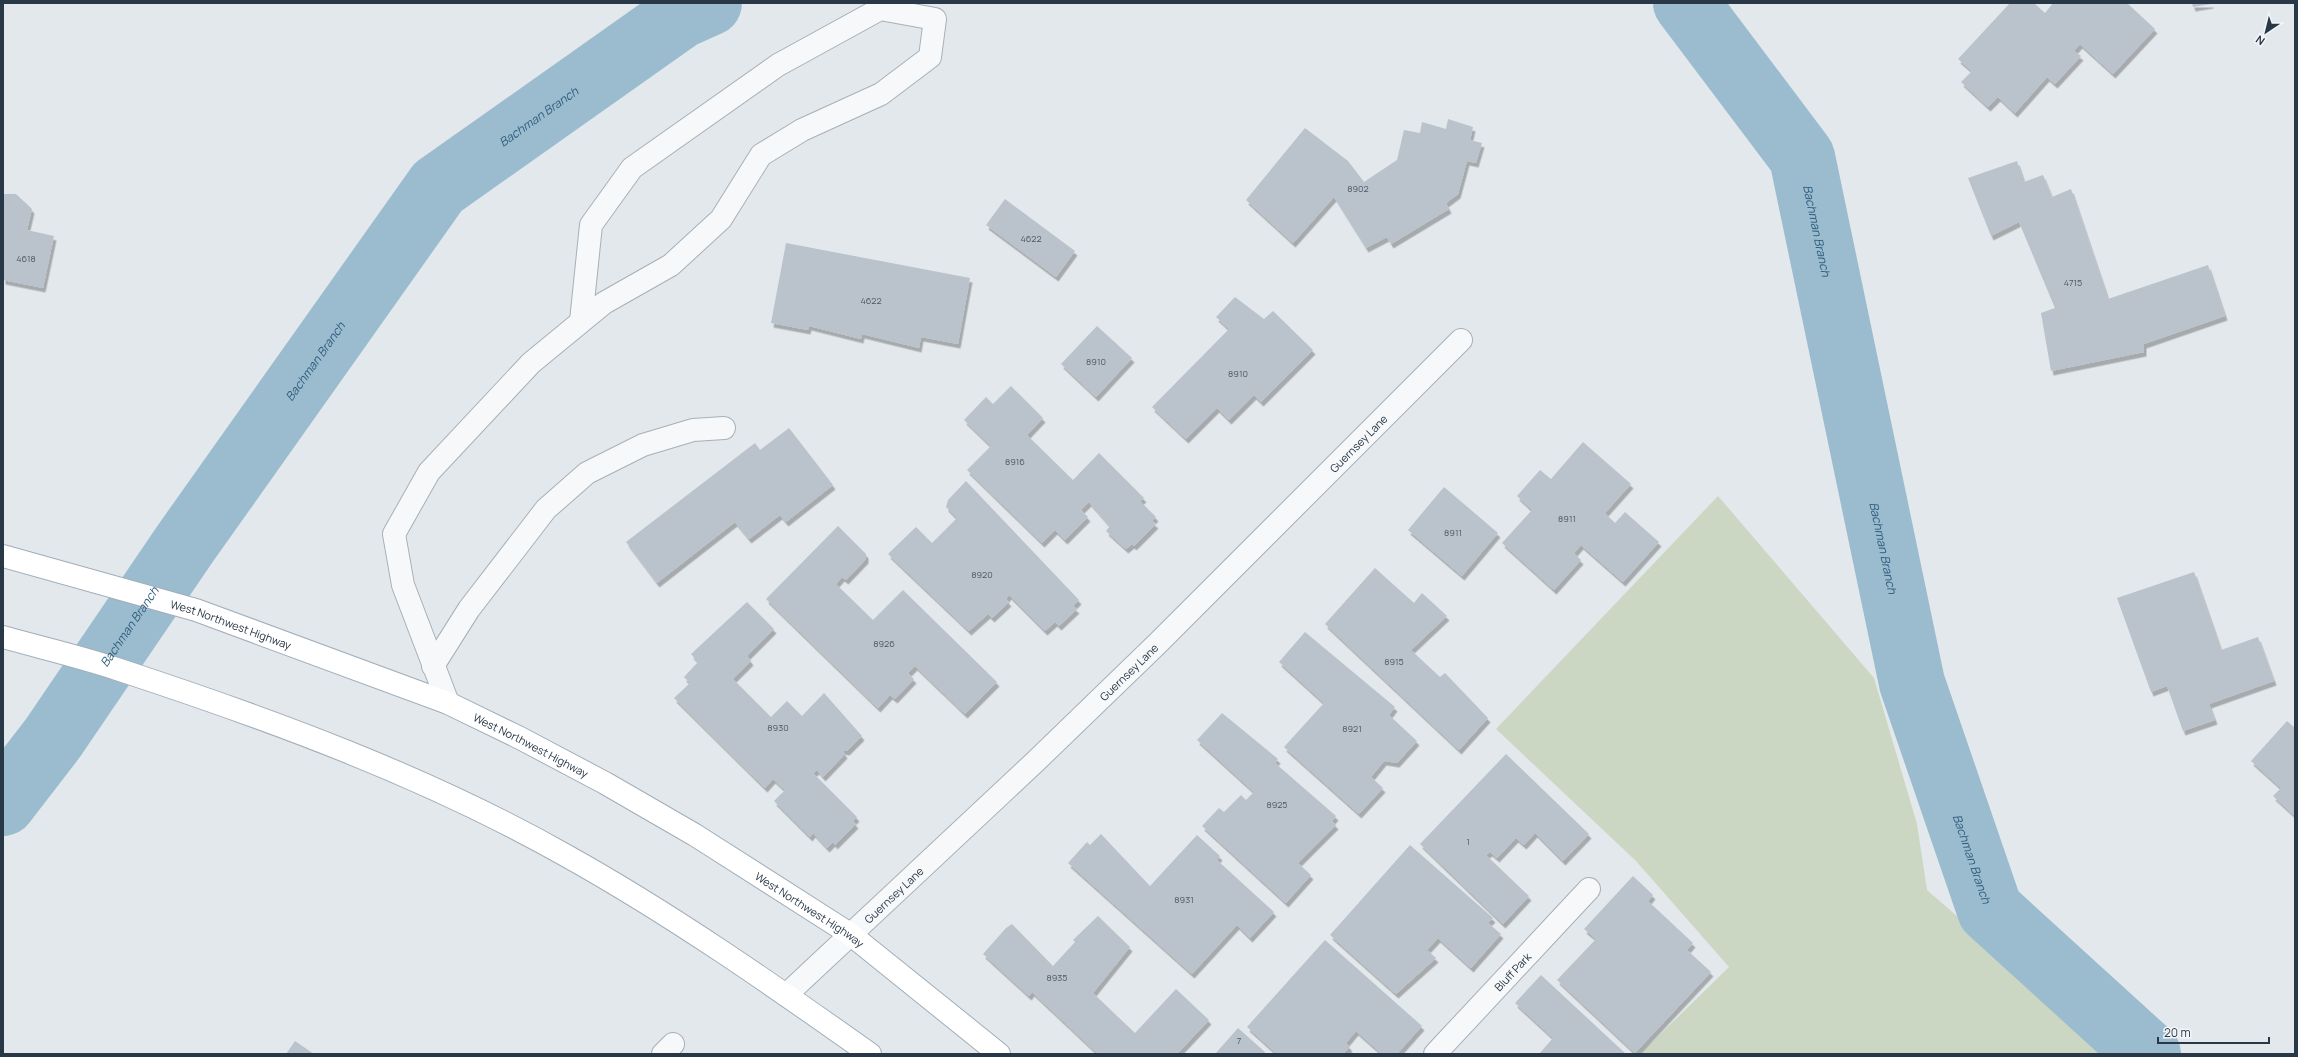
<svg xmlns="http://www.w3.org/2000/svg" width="2298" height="1057" viewBox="0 0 2298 1057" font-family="Manrope,sans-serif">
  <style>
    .green { fill: #cbd7c3 }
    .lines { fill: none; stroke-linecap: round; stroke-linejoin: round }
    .river { stroke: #9bbccf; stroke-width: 66 }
    .building { fill: #bac2cb; filter: url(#shadow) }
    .minor-casing { stroke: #a7b0b7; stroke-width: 24 }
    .major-casing { stroke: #a1aeb9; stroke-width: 24 }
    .minor { stroke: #f6f8fa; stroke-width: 22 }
    .major { stroke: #fff; stroke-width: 22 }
    .labels { text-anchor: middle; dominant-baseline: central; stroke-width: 3; stroke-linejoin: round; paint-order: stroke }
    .number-label { font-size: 9px; fill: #4d5a67 }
    .street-label { font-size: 11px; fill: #293846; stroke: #f3f6f9 }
    .water-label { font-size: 12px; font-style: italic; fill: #2f5e7e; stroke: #f3f6f9 }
  </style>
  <defs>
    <filter id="shadow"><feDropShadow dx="2.5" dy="4.5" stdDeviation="0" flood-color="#0004"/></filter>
  </defs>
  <rect width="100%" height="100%" fill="#e3e8ec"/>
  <path class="green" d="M 1718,496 L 1874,678 L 1917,824 L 1927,890 L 2115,1054 L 1641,1053 L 1729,967 L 1636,861 L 1496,729 Z"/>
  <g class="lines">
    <g class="river">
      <path id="s1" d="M 1686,3 L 1802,157 L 1912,683 L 1990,910 L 2148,1054"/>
      <path id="s2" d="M 3,803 L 53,738 L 185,544 L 438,187 L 680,16 L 709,3"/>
    </g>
  </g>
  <path class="building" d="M 2010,3 L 2034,3 L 2045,13 L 2053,3 L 2127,3 L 2155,29 L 2113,74 L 2080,44 L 2074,51 L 2081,56 L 2055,84 L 2047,77 L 2015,113 L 1998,97 L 1988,107 L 1961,82 L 1972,71 L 1958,59 Z
    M 2192,3 L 2211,3 L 2211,4 L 2193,7 Z
    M 1448,119 L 1473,127 L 1470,140 L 1482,143 L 1476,163 L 1467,161 L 1458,194 L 1446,203 L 1449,209 L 1391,244 L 1387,237 L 1366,248 L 1334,197 L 1293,243 L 1246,200 L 1305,128 L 1348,161 L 1364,182 L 1397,160 L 1404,130 L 1420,133 L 1422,122 L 1446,129 Z
    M 2017,161 L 2024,182 L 2043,175 L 2052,197 L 2071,189 L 2108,299 L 2208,265 L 2225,316 L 2144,344 L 2144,352 L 2051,371 L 2041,313 L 2055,308 L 2019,222 L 1991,236 L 1968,178 Z
    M 3,194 L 16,194 L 32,209 L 27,230 L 54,236 L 43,288 L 3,280 Z
    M 1005,199 L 1075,251 L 1056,277 L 986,225 Z
    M 786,243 L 970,278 L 958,344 L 921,337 L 919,348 L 862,334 L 861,339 L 809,326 L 808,330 L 771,323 Z
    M 1235,297 L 1264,319 L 1273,311 L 1313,350 L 1261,402 L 1254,395 L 1229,420 L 1217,408 L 1186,439 L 1152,407 L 1229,329 L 1216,317 Z
    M 1097,326 L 1132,358 L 1096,397 L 1061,364 Z
    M 1011,386 L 1043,418 L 1027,435 L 1073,480 L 1099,453 L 1144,498 L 1140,501 L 1156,517 L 1152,521 L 1156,524 L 1134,546 L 1132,544 L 1126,549 L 1106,531 L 1110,526 L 1089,502 L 1081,510 L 1088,517 L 1065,540 L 1055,530 L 1042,543 L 967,470 L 991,446 L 964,420 L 986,397 L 993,404 Z
    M 789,428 L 833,485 L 786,522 L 780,515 L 749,539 L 735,522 L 657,583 L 626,542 L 755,443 L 760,450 Z
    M 1583,442 L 1631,484 L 1605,513 L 1615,523 L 1625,512 L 1659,542 L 1623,582 L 1581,545 L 1574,553 L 1581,560 L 1554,590 L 1502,543 L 1532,510 L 1517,496 L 1540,470 L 1551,479 Z
    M 966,481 L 1079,600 L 1073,606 L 1077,609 L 1059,626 L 1055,622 L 1045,631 L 1009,595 L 1006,599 L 1009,602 L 992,618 L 988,614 L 969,631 L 888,554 L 916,527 L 932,543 L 957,518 L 946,507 L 948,500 Z
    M 1444,487 L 1498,533 L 1462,576 L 1408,530 Z
    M 838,526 L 866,554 L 866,559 L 846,580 L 842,577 L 836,584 L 873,620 L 903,590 L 997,682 L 965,714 L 915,666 L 908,673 L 914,679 L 895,699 L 890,695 L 878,708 L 766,599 Z
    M 1375,568 L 1414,603 L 1422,593 L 1447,616 L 1411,650 L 1440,677 L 1445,673 L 1488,718 L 1459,750 L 1325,624 Z
    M 2194,572 L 2221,650 L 2258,637 L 2274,681 L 2209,704 L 2215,720 L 2183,731 L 2167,686 L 2151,692 L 2117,598 Z
    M 747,602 L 774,629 L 747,656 L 751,661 L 733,679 L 771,717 L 787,701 L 802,716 L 824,693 L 862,736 L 847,751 L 842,750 L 845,754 L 823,777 L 817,770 L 813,773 L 857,817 L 853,821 L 856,824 L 835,845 L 833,842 L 827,848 L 813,833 L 810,837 L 774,801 L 785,790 L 773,779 L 765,788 L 674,698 L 690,683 L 684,677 L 698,662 L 691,654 Z
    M 1305,632 L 1395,707 L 1389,715 L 1417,741 L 1397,763 L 1384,761 L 1371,777 L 1383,788 L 1359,814 L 1284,747 L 1324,703 L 1279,662 Z
    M 1222,713 L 1278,759 L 1275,763 L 1336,816 L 1332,821 L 1336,825 L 1298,863 L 1311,875 L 1286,903 L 1202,826 L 1219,808 L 1224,812 L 1241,795 L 1246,800 L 1254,792 L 1197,740 Z
    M 2287,721 L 2295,728 L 2295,816 L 2273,796 L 2281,788 L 2251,761 Z
    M 1506,754 L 1589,834 L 1563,861 L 1535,833 L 1524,845 L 1516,838 L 1497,858 L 1490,852 L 1486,855 L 1529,896 L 1503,924 L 1420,844 Z
    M 1101,834 L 1150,886 L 1197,835 L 1220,856 L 1217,860 L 1274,912 L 1250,938 L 1237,925 L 1192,974 L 1068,863 L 1087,842 L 1090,845 Z
    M 1410,845 L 1493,918 L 1488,923 L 1501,934 L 1471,968 L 1438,938 L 1427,950 L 1436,958 L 1396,994 L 1330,935 Z
    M 1633,876 L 1653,895 L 1648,901 L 1693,943 L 1687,950 L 1711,972 L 1635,1053 L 1557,980 L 1596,939 L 1584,929 Z
    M 1098,916 L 1130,947 L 1093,993 L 1135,1033 L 1176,989 L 1209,1020 L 1177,1054 L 1098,1054 L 1032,992 L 1029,996 L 983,954 L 1006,928 L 1012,924 L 1053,966 L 1075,942 L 1073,940 Z
    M 1325,940 L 1422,1026 L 1397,1054 L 1382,1054 L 1356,1031 L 1346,1043 L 1350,1047 L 1343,1054 L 1277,1054 L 1247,1027 Z
    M 1541,975 L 1626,1054 L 1539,1054 L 1553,1038 L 1515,1003 Z
    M 1238,1028 L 1265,1052 L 1264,1054 L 1215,1054 Z
    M 295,1041 L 314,1054 L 286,1054 Z"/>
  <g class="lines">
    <g class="minor-casing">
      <g id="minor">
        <path d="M 433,666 L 469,609 L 546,509 L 587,473 L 643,445 L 693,430 L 724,428"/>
        <path d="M 448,703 L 403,585 L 394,534 L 429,472 L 531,363 L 604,303 L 671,265 L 721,219 L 761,155 L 802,130 L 881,94 L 930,57 L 935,19 L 880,9 L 778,65 L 632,168 L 591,225 L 581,321"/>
        <path id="s3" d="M 786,995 L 1036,761 L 1157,644 L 1461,340"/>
        <path d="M 663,1054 L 673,1044"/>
        <path id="s4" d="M 1435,1054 L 1589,889"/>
      </g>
    </g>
    <g class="major-casing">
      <g id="major">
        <path id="s5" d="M 3,556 L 196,610 L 448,703 L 520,738 L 605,783 L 695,835 L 850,934 L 999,1054"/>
        <path d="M 3,637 C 42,648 82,657 120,670 C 272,720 425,776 565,855 C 671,914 771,984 870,1054"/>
      </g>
    </g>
    <use href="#minor" class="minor"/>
    <use href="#major" class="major"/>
  </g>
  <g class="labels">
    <g class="number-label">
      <text x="1358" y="188">8902</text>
      <text x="1031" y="238">4622</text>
      <text x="26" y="258">4618</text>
      <text x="2073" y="282">4715</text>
      <text x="871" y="300">4622</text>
      <text x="1096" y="361">8910</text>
      <text x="1238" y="373">8910</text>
      <text x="1015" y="461">8916</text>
      <text x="1567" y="518">8911</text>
      <text x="1453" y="532">8911</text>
      <text x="982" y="574">8920</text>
      <text x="884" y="643">8926</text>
      <text x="1394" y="661">8915</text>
      <text x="778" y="727">8930</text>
      <text x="1352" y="728">8921</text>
      <text x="1277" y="804">8925</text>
      <text x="1468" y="841">1</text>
      <text x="1184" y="899">8931</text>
      <text x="1057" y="977">8935</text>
      <text x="1239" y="1040">7</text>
    </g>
    <g class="street-label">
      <text stroke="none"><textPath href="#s3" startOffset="795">Guernsey Lane</textPath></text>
      <text stroke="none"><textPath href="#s5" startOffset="238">West Northwest Highway</textPath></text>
      <text stroke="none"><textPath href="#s3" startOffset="471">Guernsey Lane</textPath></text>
      <text stroke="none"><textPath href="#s5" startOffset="562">West Northwest Highway</textPath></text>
      <text stroke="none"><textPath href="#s3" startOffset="147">Guernsey Lane</textPath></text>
      <text stroke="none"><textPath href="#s5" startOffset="886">West Northwest Highway</textPath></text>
      <text stroke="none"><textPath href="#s4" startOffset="113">Bluff Park</textPath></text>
    </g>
    <g class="water-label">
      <text stroke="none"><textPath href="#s2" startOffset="877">Bachman Branch</textPath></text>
      <text stroke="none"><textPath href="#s1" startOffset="268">Bachman Branch</textPath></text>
      <text stroke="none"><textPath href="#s2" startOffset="541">Bachman Branch</textPath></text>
      <text stroke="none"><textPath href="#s1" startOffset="592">Bachman Branch</textPath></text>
      <text stroke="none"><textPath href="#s2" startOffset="217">Bachman Branch</textPath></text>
      <text stroke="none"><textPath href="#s1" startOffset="916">Bachman Branch</textPath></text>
    </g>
  </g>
  <rect width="2298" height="1057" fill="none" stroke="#293846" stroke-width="8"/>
  <g transform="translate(2266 32) rotate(215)" stroke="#f3f6f9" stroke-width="3" paint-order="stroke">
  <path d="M0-3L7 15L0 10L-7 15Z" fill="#293846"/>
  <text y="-6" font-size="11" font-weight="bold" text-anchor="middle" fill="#293846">N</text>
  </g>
  <path d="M2158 1037v6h111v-6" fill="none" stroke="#293846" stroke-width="2"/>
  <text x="2164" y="1037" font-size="12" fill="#293846" stroke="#f3f6f9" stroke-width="3" paint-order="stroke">20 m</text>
</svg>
